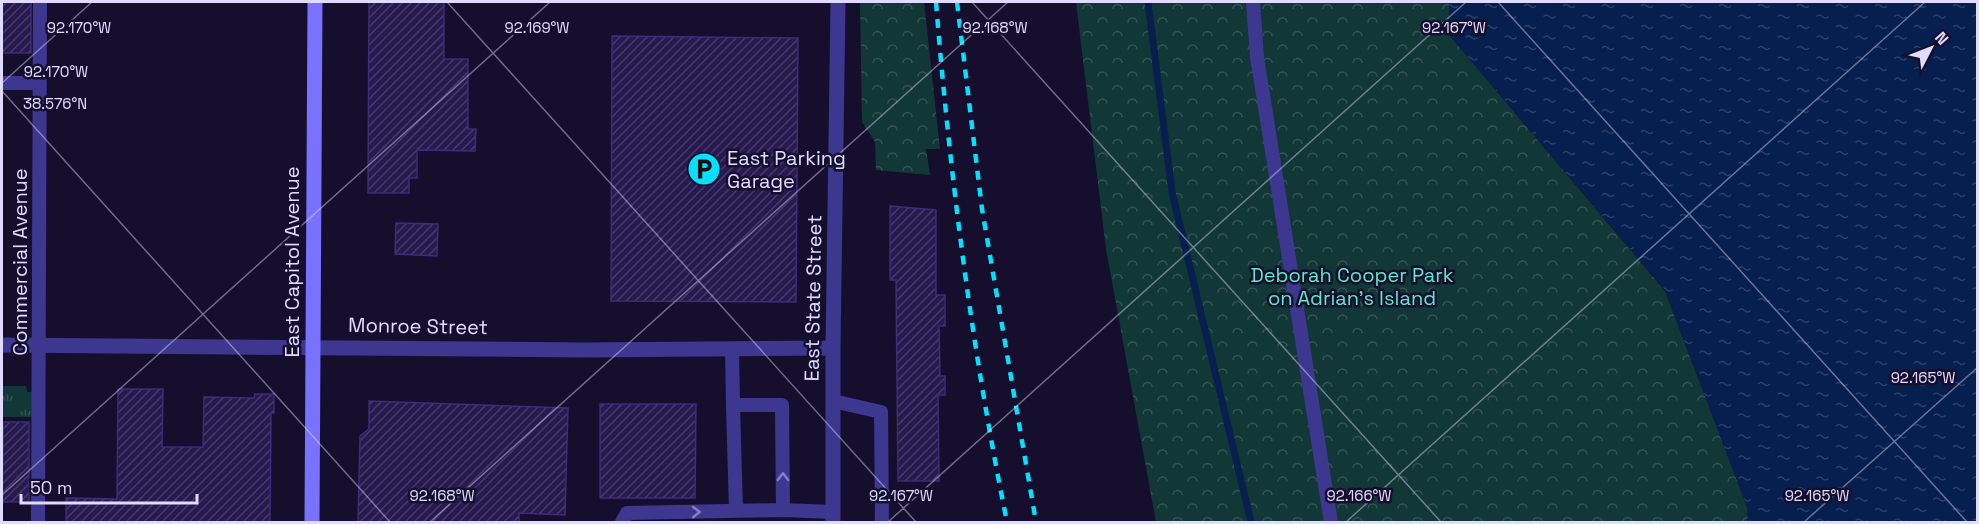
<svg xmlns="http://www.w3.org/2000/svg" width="1979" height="524" viewBox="0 0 1979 524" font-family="'Space Grotesk',sans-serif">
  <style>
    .grass { fill: url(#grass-tufts) }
    .forest { fill: url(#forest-crowns) }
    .water { fill: url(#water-ripples) }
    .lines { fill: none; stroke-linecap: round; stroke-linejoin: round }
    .stream { stroke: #071f4e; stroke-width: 7 }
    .building { fill: url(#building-hatch); stroke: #3d2b7c; stroke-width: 1.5 }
    .lane { stroke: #3d378f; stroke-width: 14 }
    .street { stroke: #3d378f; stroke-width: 15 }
    .secondary { stroke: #7972ff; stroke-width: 15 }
    .rail { stroke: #07dfff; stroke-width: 4.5; stroke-dasharray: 9 8; stroke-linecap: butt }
    .oneway { stroke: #8681c1 }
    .ticks { fill: none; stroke: #e0dbff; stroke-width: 1.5; stroke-opacity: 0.45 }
    .labels { text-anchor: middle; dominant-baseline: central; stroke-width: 5; stroke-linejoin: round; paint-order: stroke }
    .poi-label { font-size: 20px; fill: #e0dbff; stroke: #150f2d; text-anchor: start }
    .street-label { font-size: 20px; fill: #e0dbff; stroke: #150f2d }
    .park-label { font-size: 20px; fill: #5de9ca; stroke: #150f2d }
    .ticks-label { font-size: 15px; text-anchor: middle; fill: #e0dbff; stroke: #150f2d; stroke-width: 5; stroke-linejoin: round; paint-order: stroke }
  </style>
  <defs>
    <pattern id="grass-tufts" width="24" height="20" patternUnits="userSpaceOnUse" patternTransform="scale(1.5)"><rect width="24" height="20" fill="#123737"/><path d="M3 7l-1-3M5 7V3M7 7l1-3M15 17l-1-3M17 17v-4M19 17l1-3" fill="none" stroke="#345355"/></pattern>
    <pattern id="forest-crowns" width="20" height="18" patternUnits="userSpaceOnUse" patternTransform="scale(1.5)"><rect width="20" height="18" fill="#123737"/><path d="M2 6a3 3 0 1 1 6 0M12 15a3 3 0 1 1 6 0" fill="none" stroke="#345355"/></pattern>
    <pattern id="water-ripples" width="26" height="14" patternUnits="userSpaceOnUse" patternTransform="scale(1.5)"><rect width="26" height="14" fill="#071f4e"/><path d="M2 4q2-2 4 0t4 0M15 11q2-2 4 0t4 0" fill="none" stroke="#2b3f69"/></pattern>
    <pattern id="building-hatch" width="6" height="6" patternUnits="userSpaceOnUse" patternTransform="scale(1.5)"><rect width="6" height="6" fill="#261a4f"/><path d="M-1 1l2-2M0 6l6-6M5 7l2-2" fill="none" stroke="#453b69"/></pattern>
  </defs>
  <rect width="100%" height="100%" fill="#150f2d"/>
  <path class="grass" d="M 2,386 L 26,386 L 27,392 L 33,392 L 33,417 L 2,417 Z"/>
  <path class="forest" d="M 860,2 L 924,2 L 940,149 L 926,149 L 930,175 L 876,170 L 875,142 L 862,122 Z
    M 1076,2 L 1449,2 L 1450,36 L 1665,291 L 1747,507 L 1748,522 L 1156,522 L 1106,249 Z"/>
  <path class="water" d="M 1449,2 L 1977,2 L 1977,522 L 1748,522 L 1747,507 L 1665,290 L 1450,36 Z"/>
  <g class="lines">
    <path class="stream" d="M 1148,2 L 1172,192 L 1251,522"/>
  </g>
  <path class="building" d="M 2,2 L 31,2 L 31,53 L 2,53 Z
    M 369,2 L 444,2 L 444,59 L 468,59 L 468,129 L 476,129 L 475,151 L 417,150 L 417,178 L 409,178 L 409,193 L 368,193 Z
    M 612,36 L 798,38 L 796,302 L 611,301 Z
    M 890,206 L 936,210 L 936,295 L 945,295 L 945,326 L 939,326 L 940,376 L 945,376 L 945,395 L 938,395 L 939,481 L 898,481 L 896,280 L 890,280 Z
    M 396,223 L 438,224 L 437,256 L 395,254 Z
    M 118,389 L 163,389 L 162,447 L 203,447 L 204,397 L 254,398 L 255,394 L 274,394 L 274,413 L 271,413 L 270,522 L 66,522 L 66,498 L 117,499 Z
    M 369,401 L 568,408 L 565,515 L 519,513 L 519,522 L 358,522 L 360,436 L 369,429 Z
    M 600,404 L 696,404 L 695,498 L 600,498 Z
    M 3,422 L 29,422 L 29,502 L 2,502 Z"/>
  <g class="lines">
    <path class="lane" d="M 1253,2 L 1257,57 L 1331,522
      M 2,83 L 40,83
      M 732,349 L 733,405
      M 833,401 L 881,412 L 882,522
      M 783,510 L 833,512
      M 38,522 L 40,2
      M 622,522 L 627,513 L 783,510 L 782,405 L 733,405 L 736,511"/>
    <path class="street" d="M 2,345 L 585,350 L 833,348
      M 833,522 L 833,348 L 838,2"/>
    <path class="secondary" d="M 312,522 L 315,2"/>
    <path class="rail" d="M 936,2 C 950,177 972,350 1007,522
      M 957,2 L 982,209 L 1036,522"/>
  </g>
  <defs><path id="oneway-chevron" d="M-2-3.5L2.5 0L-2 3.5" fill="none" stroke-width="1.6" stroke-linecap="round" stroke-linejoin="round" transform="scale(1.5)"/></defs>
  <g class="oneway">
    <use href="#oneway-chevron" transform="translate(783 477) rotate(-90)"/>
    <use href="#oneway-chevron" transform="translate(696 512) rotate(-1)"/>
  </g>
  <path class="ticks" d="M 447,2 L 916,522M 972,2 L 1441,522M 1498,2 L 1967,522M 2,83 L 92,2M 2,91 L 390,522M 2,495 L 550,2M 430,522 L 1008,2M 888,522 L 1466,2M 1346,522 L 1925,2M 1804,522 L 1978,367"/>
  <defs>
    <g id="parking-disc" transform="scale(1.725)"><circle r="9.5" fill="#07dfff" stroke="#150f2d"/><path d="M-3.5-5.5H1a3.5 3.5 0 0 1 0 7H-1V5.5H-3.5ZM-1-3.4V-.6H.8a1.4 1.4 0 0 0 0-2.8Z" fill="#111"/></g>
  </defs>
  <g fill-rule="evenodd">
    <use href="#parking-disc" x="704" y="169"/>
  </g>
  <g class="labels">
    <g class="poi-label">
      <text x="727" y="158">East Parking<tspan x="727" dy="23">Garage</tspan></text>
    </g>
    <g class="street-label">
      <text transform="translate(20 262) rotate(-90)">Commercial Avenue</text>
      <text transform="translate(292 262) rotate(-90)">East Capitol Avenue</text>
      <text transform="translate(813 298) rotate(-89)">East State Street</text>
      <text transform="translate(418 326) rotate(1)">Monroe Street</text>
    </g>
    <g class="park-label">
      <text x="1352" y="275">Deborah Cooper Park<tspan x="1352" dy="23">on Adrian's Island</tspan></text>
    </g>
  </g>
  <g class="ticks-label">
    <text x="537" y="33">92.169°W</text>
    <text x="995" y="33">92.168°W</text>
    <text x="79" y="33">92.170°W</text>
    <text x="1454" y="33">92.167°W</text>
    <text x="56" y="77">92.170°W</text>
    <text x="55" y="109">38.576°N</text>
    <text x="1923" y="383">92.165°W</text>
    <text x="442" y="501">92.168°W</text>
    <text x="901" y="501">92.167°W</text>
    <text x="1359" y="501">92.166°W</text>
    <text x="1817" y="501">92.165°W</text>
  </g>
  <rect width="1979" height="524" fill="none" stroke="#e0dbff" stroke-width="6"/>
  <g transform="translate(1931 48) rotate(48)" stroke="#150f2d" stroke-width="4.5" paint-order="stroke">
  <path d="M0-4.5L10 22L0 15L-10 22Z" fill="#e0dbff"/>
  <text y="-9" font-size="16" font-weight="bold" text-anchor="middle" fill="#e0dbff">N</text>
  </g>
  <path d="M21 494v9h176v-9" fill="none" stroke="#e0dbff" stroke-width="3"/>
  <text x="30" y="494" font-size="18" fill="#e0dbff" stroke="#150f2d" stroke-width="4.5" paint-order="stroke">50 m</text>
</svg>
